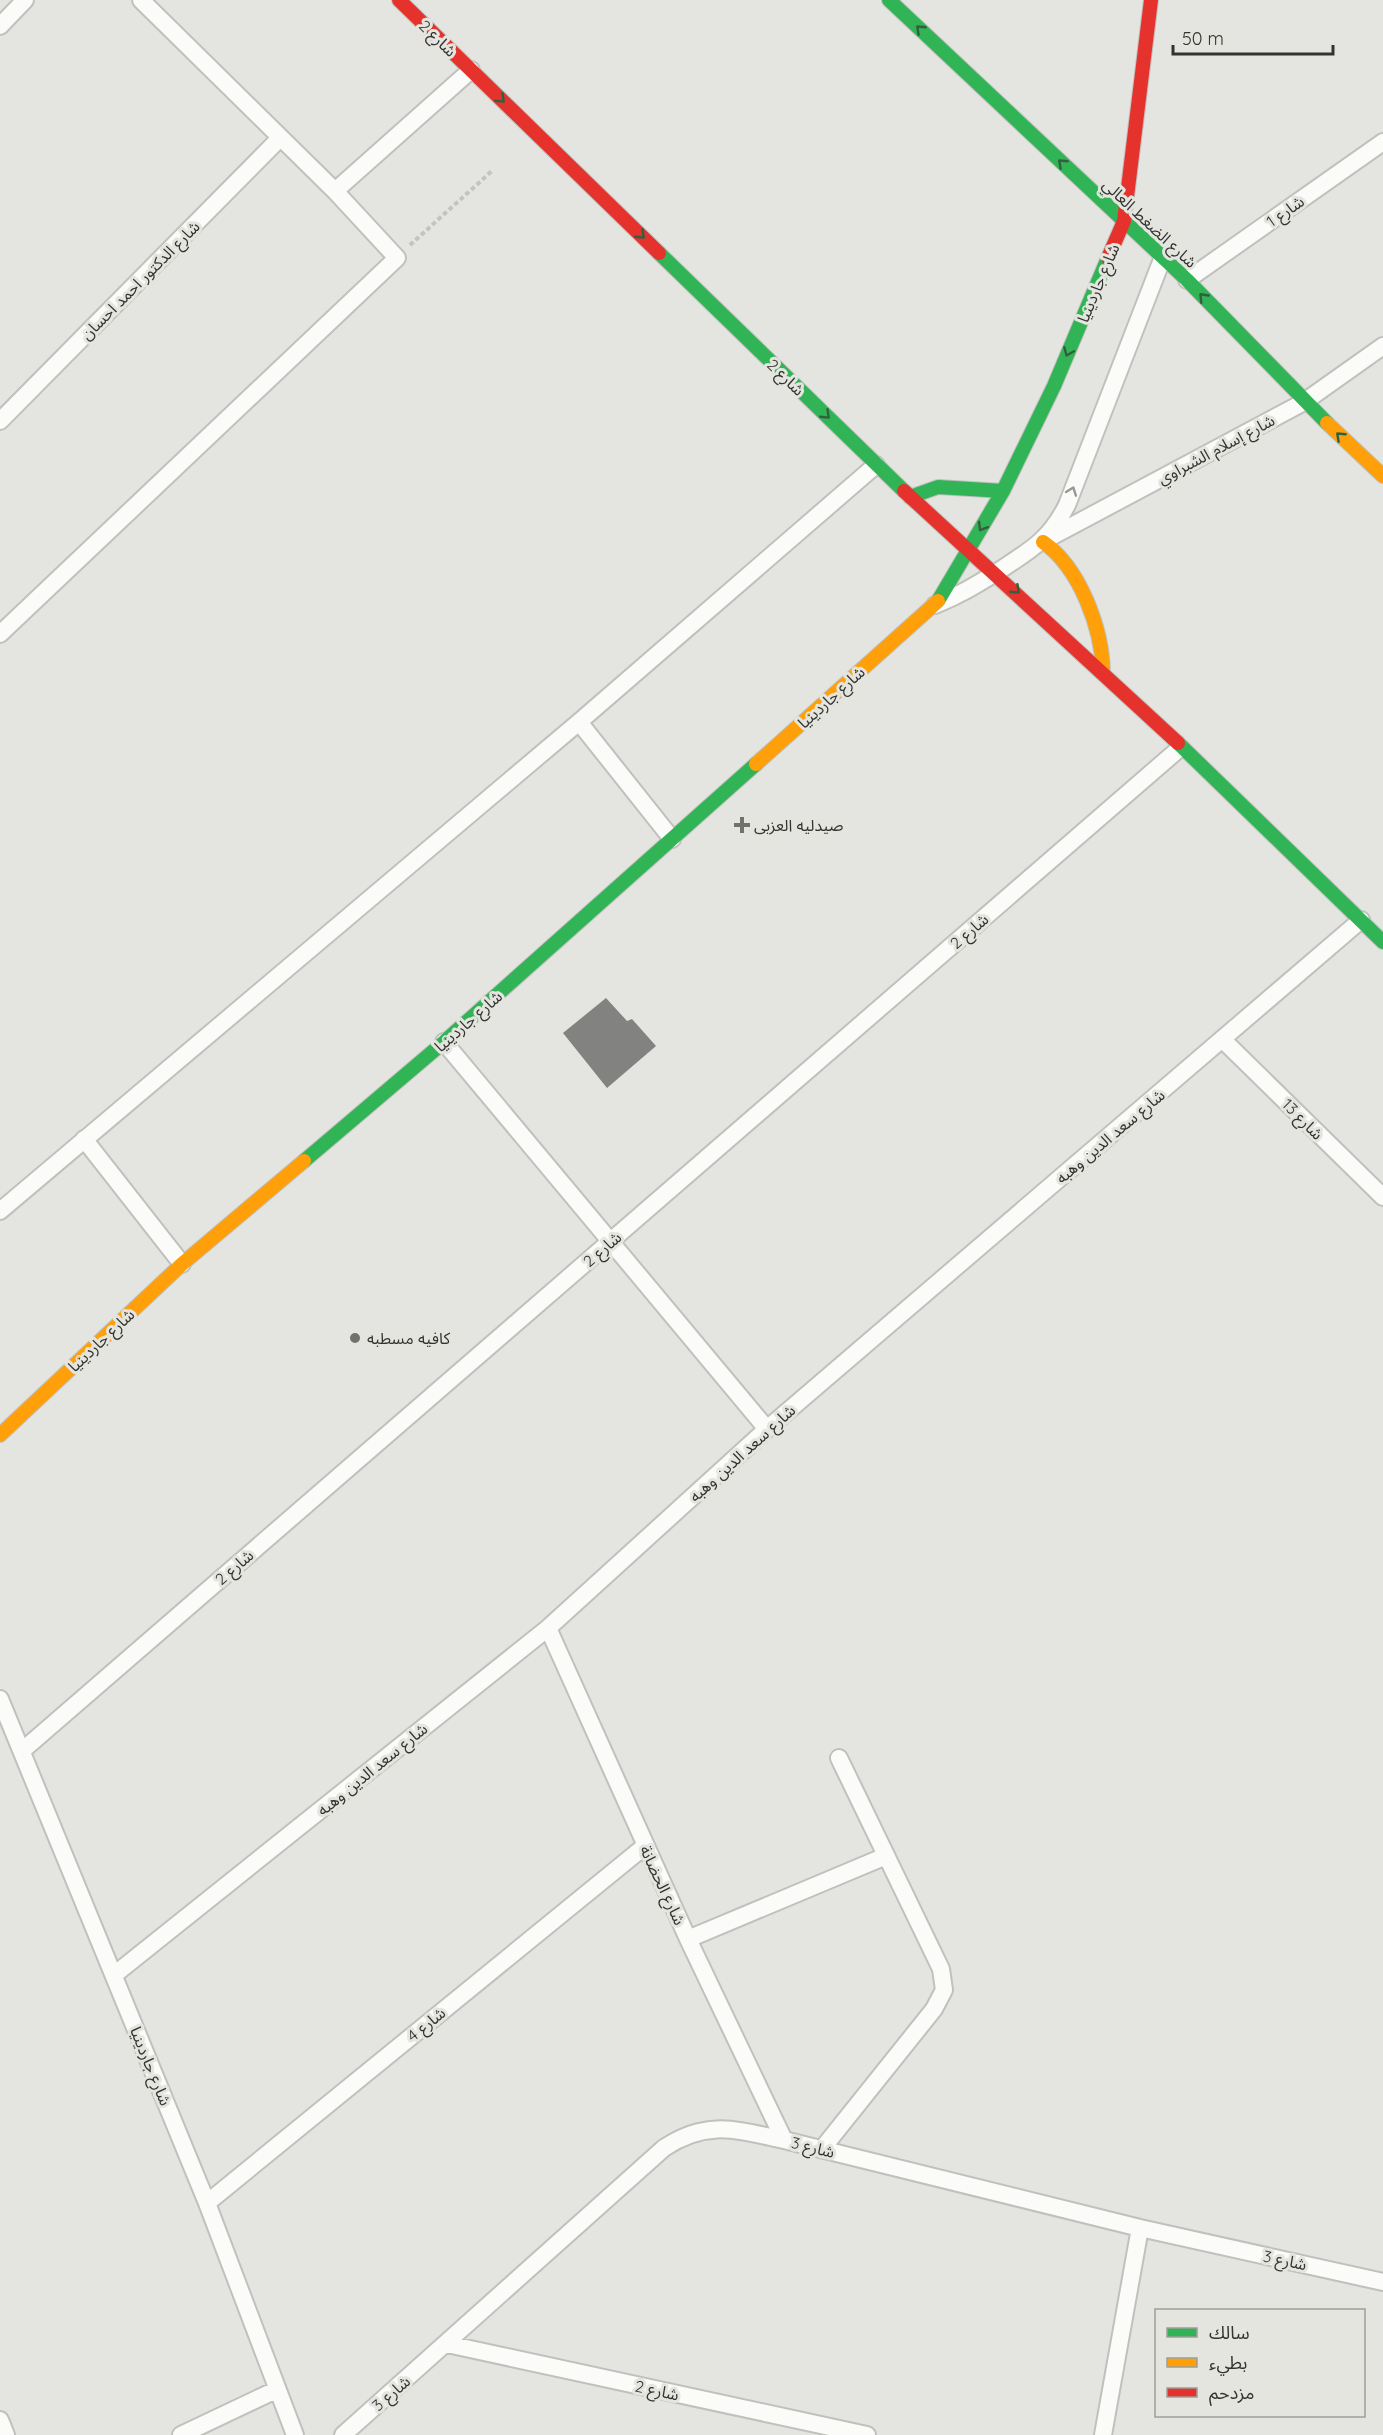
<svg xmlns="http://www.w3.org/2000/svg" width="1383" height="2435" viewBox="0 0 1383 2435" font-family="Quicksand,'Noto Sans Arabic',sans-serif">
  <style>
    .building { fill: #828280 }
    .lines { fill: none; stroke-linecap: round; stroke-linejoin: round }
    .street-casing { stroke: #c0c0bd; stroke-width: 20 }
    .fast-casing { stroke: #c0c0bd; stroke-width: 16 }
    .slow-casing { stroke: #c0c0bd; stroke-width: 16 }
    .jam-casing { stroke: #c0c0bd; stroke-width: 16 }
    .path { stroke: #c3c3c2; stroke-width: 4; stroke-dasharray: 4.5 3; stroke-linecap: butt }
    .street { stroke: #fbfbfa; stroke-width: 16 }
    .fast { stroke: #30b455; stroke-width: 14 }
    .slow { stroke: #ff9f0a; stroke-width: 14 }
    .jam { stroke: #e5322d; stroke-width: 14 }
    .oneway { stroke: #32603e }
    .oneway2 { stroke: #979796 }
    .poi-dot { fill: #71716e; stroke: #e5e5df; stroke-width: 2 }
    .labels { text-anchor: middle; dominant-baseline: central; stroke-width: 6; stroke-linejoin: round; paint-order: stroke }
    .street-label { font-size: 16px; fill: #333331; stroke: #e5e5df }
    .poi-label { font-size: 16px; fill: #333331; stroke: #e5e5df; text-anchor: start }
  </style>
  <rect width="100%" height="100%" fill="#e4e4e0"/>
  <path class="building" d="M 606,998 L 627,1021 L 632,1019 L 656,1046 L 607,1088 L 563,1033 Z"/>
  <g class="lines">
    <g class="street-casing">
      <path id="street" d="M 0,26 L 25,0
        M 335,191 L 471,70
        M 1187,280 L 1383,142
        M 0,421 L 280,138
        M 1049,538 L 1304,402 L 1383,346
        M 935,605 C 958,596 976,585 997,572 C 1029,551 1049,541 1067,505 L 1163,257
        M 0,634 L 397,258 L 335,191 L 141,0
        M 579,722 L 672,839
        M 1223,1040 L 1383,1197
        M 444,1042 L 767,1429
        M 84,1139 L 182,1264
        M 0,1211 L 579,722 L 876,465
        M 548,1628 L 688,1939 L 784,2140
        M 0,1699 L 207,2203 L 295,2435
        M 23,1750 L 1180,748
        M 688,1939 L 886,1856
        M 114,1975 L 548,1628 L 767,1429 L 1361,920
        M 822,2149 L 934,2009 L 944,1990 L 941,1969 L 839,1758
        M 207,2203 L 645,1846
        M 447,2344 L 867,2435
        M 0,2420 L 6,2435
        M 181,2435 L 276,2390
        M 343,2435 L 664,2148 C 707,2119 737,2130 784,2140 L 1140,2228 L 1383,2282
        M 1103,2435 L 1140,2228"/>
    </g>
    <g class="fast-casing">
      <path id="fast" d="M 889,0 L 1187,280 L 1327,423
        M 659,253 L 904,491
        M 910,497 L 938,487 L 1003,491
        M 938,601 L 1003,491 L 1054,386 L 1108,258
        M 1178,743 L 1383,942
        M 304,1161 L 444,1042 L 756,764"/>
    </g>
    <g class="slow-casing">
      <path id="slow" d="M 1327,423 L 1383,476
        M 1043,542 C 1080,568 1102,628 1103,672
        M 756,764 L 938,601
        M 0,1435 L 182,1264 L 304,1161"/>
    </g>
    <g class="jam-casing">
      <path id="jam" d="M 399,0 L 659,253
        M 1108,258 L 1124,221 L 1151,0
        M 904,491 L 1178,743"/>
    </g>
    <path class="path" d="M 410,245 L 493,170"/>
    <use href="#street" class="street"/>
    <use href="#fast" class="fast"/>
    <use href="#slow" class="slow"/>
    <use href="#jam" class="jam"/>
  </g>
  <defs><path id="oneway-chevron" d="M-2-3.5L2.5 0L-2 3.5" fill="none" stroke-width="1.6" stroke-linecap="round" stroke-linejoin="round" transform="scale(1.5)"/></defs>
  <g class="oneway">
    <use href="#oneway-chevron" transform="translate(920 29) rotate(-137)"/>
    <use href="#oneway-chevron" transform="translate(501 99) rotate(44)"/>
    <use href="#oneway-chevron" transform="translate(1062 163) rotate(-137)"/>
    <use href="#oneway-chevron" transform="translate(641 235) rotate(44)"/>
    <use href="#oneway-chevron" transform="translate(1203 297) rotate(-134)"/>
    <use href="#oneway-chevron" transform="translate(1068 352) rotate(113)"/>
    <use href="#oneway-chevron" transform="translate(826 415) rotate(44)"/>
    <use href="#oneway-chevron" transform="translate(1340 436) rotate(-137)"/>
    <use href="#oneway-chevron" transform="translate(982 527) rotate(121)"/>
    <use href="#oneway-chevron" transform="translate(1016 590) rotate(43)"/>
  </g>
  <use class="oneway2" href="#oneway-chevron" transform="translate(1072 491) rotate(-70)"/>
  <g class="poi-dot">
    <path d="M739 816h6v6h6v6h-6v6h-6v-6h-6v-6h6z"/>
    <circle cx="355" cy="1338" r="6"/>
  </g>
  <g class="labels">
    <g class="street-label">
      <text transform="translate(438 38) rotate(44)">شارع 2</text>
      <text transform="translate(1285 211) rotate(-35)">شارع 1</text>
      <text transform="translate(1150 223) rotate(43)">شارع الضغط العالي</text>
      <text transform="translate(140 280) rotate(-45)">شارع الدكتور احمد احسان</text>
      <text transform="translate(1098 283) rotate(-67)">شارع جاردينيا</text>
      <text transform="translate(786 377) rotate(44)">شارع 2</text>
      <text transform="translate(1216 449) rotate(-28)">شارع إسلام الشبراوي</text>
      <text transform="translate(831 697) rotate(-42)">شارع جاردينيا</text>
      <text transform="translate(969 931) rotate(-41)">شارع 2</text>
      <text transform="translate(468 1021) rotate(-41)">شارع جاردينيا</text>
      <text transform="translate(1303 1119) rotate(45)">شارع 13</text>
      <text transform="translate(1110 1136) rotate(-40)">شارع سعد الدين وهبه</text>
      <text transform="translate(602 1249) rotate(-41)">شارع 2</text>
      <text transform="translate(101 1340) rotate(-43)">شارع جاردينيا</text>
      <text transform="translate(742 1453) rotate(-42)">شارع سعد الدين وهبه</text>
      <text transform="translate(234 1567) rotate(-41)">شارع 2</text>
      <text transform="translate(372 1769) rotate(-39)">شارع سعد الدين وهبه</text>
      <text transform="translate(663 1885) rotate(65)">شارع الحضانة</text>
      <text transform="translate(426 2024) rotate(-39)">شارع 4</text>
      <text transform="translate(151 2066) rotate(68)">شارع جاردينيا</text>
      <text transform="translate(813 2147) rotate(14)">شارع 3</text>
      <text transform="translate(1285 2260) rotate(12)">شارع 3</text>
      <text transform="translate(657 2390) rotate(12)">شارع 2</text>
      <text transform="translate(391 2393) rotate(-41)">شارع 3</text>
    </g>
    <g class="poi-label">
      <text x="754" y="825">صيدليه العزبى</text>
      <text x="367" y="1338">كافيه مسطبه</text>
    </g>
  </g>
  <rect x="1155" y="2309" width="210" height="108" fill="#e5e5df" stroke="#9e9e99" stroke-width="1.5"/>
  <rect x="1167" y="2328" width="30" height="9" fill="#30b455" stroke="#9e9e99" stroke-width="1.5"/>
  <text x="1209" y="2339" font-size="18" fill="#333331">سالك</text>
  <rect x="1167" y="2358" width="30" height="9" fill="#ff9f0a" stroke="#9e9e99" stroke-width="1.5"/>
  <text x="1209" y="2369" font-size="18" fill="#333331">بطيء</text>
  <rect x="1167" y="2388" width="30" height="9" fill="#e5322d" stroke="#9e9e99" stroke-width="1.5"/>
  <text x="1209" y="2399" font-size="18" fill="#333331">مزدحم</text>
  <path d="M1173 45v9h160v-9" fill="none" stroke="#333331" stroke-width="3"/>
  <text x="1182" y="45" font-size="18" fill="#333331" stroke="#e5e5df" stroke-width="4.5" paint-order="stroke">50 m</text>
</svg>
